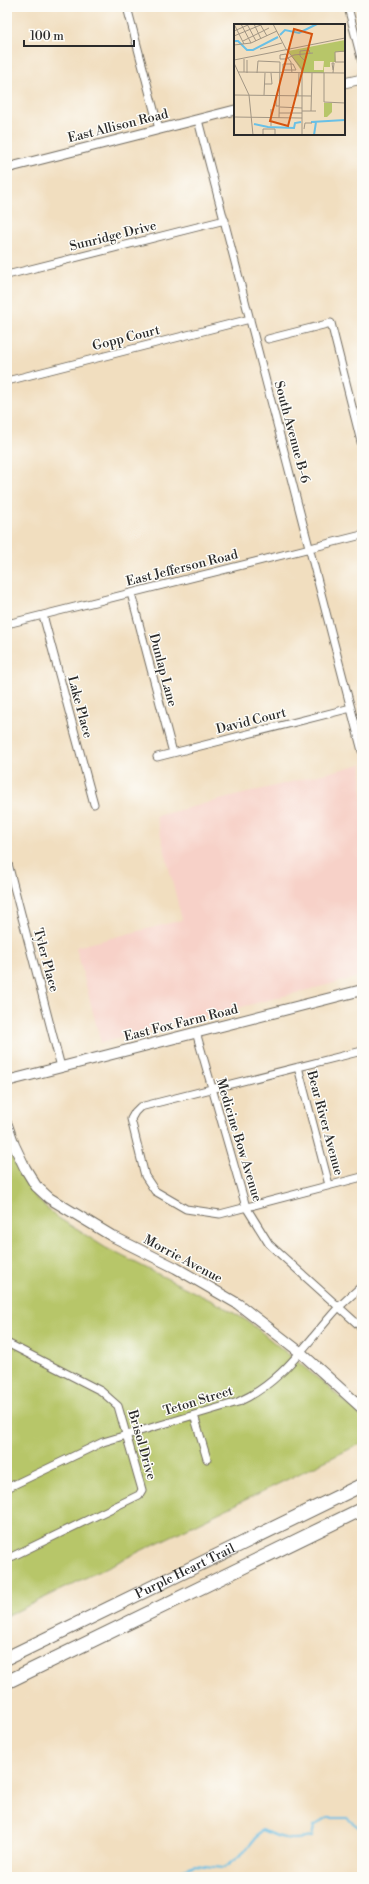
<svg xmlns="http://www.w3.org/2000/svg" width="369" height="1884" viewBox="0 0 369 1884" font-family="'Libre Bodoni',serif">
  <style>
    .built { fill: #f7d1c8 }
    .green { fill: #b7c669; stroke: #71784a }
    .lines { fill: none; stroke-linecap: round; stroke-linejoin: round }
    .stream { stroke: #69c0e6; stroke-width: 2 }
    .minor-casing { stroke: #706a5f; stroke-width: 9 }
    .tertiary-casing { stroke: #706a5f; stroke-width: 11 }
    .secondary-casing { stroke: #706a5f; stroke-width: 12 }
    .motorway-casing { stroke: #706a5f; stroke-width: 15 }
    .minor { stroke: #fff; stroke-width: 7 }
    .tertiary { stroke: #fff; stroke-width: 9 }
    .secondary { stroke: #fff; stroke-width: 10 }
    .motorway { stroke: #fff; stroke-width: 13 }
    .labels { text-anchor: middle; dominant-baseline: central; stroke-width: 3; stroke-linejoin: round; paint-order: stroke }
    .street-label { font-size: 13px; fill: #2b2b2b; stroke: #fdfcf7 }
    .inset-river { fill: none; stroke: #69c0e6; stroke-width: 2 }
    .inset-road { fill: none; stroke: #a29684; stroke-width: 1 }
    .view { fill: #d5540f; fill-opacity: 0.15; stroke: #d5540f; stroke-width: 2 }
    .inset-edge { fill: none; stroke: #2b2b2b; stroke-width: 2 }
  </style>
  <rect width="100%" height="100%" fill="#fdfcf7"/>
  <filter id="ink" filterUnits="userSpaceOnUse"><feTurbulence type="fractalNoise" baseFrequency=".025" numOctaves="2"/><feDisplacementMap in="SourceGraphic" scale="8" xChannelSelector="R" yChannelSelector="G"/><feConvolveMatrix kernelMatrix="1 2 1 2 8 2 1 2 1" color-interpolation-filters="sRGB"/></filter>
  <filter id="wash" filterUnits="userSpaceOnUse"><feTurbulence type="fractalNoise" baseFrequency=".012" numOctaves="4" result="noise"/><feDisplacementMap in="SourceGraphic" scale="16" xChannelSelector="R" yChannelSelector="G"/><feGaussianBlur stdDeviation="0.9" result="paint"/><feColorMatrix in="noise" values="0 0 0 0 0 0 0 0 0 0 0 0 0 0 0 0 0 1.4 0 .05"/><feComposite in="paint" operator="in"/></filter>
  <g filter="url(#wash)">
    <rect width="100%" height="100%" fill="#f1debf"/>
    <path class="built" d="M 362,764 L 362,976 L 101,1043 L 76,947 L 182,920 L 156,816 Z"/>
    <path class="green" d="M 7,1148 L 22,1177 L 36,1198 L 57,1217 L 106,1248 L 222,1306 L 249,1322 L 327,1386 L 362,1417 L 362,1443 L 7,1616 Z"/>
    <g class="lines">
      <path class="stream" d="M 181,1877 L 179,1871 L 195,1865 L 224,1868 L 244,1852 L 262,1830 C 281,1839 292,1841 312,1837 L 314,1826 L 327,1818 L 347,1818 L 362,1830"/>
    </g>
  </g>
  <g filter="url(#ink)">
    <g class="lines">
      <g class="minor-casing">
        <path id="minor" d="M 127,7 L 159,129
          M 348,7 L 362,62
          M 198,120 L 362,751
          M 7,275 L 225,220
          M 268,339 L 331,323 L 362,446
          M 7,381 L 250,319
          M 131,593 L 173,753
          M 43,615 L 94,804
          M 7,624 L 362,535
          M 157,757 L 351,708
          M 7,860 L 61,1067
          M 196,1032 L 246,1207 L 269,1244 L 362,1328
          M 362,1051 L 140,1107 L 135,1112 L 131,1119 L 145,1176 L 155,1191 L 186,1209 L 220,1214 L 362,1177
          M 298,1067 L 329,1185
          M 7,1343 L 101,1391 L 118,1406 L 142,1490 L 139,1495 L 7,1559
          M 194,1415 L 207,1459
          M 7,1488 L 103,1442 L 238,1402 C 282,1383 306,1343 337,1309 C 345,1301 354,1293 362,1286"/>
      </g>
      <g class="tertiary-casing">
        <path id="tertiary" d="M 344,83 L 362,79
          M 7,168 L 235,110"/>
      </g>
      <g class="secondary-casing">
        <path id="secondary" d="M 7,1081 L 362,990
          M 7,1125 L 14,1145 L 25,1168 L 36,1186 L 49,1198 L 112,1236 L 176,1268 L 238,1304 L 300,1352 L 362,1408"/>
      </g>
      <g class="motorway-casing">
        <g id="motorway">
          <path id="s1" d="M 7,1658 L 362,1485"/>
          <path d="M 7,1682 L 362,1509"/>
        </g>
      </g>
      <use href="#minor" class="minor"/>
      <use href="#tertiary" class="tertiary"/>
      <use href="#secondary" class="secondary"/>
      <use href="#motorway" class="motorway"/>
    </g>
  </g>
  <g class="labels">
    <g class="street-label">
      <text transform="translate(118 126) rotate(-14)">East Allison Road</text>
      <text transform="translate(113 236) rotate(-14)">Sunridge Drive</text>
      <text transform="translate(126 338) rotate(-14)">Gopp Court</text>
      <text transform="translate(292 432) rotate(75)">South Avenue B-6</text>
      <text transform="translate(182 568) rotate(-14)">East Jefferson Road</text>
      <text transform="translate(163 670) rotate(75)">Dunlap Lane</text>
      <text transform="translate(80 707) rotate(75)">Lake Place</text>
      <text transform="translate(251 721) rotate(-14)">David Court</text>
      <text transform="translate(46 960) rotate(75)">Tyler Place</text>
      <text transform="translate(181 1023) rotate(-14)">East Fox Farm Road</text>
      <text transform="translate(325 1123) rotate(75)">Bear River Avenue</text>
      <text transform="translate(239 1140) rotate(73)">Medicine Bow Avenue</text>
      <text transform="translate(183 1259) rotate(28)">Morrie Avenue</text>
      <text transform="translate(198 1401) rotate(-17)">Teton Street</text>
      <text transform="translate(142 1445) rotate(74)">Brisol Drive</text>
      <text stroke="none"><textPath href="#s1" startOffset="198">Purple Heart Trail</textPath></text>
    </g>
  </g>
  <g transform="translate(234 24)">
    <rect width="111" height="111" fill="#f1debf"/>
    <path d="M 111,16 L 111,28 L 101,28 L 102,38 L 96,38 L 96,43 L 90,43 L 90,49 L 69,49 L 54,27 ZM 80,37 L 90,37 L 89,46 L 80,46 ZM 90,79 L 98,79 L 98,88 L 93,93 L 90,93 Z" fill="#b7c669" fill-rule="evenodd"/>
    <path class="inset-river" d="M 46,11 L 51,6 L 65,9 L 83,0M 0,17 L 4,17 L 13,26 L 19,26 L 44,13M 77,98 L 111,96M 20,100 L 34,103 L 60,104 L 61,99 L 67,98M 80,111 L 82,98"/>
    <path class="inset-road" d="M 0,0 L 10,20M 7,0 L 17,19M 13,0 L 22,17M 20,0 L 27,15M 26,0 L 33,12M 39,0 L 52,25 L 68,45 L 68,111M 0,7 L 14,1M 0,12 L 29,0M 9,17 L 35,4M 0,21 L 17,19 L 43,7M 26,25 L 48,19M 111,27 L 101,28 L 101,38 L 111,38M 10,35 L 10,48M 0,36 L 111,14M 13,36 L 13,49M 71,37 L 66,32 L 66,27 L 75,26 L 76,29M 0,39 L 15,71 L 19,111M 49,40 L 59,40 L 62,46 L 49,46 ZM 4,48 L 111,49M 23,49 L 24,37 L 46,38 L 45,94M 58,49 L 57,40 L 57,38 L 54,34 L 52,30 L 46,31 L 46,35 L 51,35 L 54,34 L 60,31 L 79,29M 90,49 L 90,78 L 111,79M 99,49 L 100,39 L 98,39 L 99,46M 31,60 L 38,60 L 37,49M 0,71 L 77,72M 30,71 L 31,49M 42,71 L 42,82 L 45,82M 64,72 L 65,49M 46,83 L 68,84M 68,87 L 82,87M 77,87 L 78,49M 45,89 L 68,89M 0,93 L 68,94M 37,102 L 37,85M 70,105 L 71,99 L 78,99M 29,111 L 29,105 L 41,105 L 41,111"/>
    <path class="view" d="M 60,5 L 78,10 L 54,102 L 36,97 Z"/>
    <rect width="111" height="111" class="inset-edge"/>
  </g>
  <rect width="369" height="1884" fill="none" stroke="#fdfcf7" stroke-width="24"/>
  <path d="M24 40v6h110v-6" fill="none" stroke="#2b2b2b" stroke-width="2"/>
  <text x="30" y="40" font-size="12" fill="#2b2b2b" stroke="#fdfcf7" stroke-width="3" paint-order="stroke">100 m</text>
</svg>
